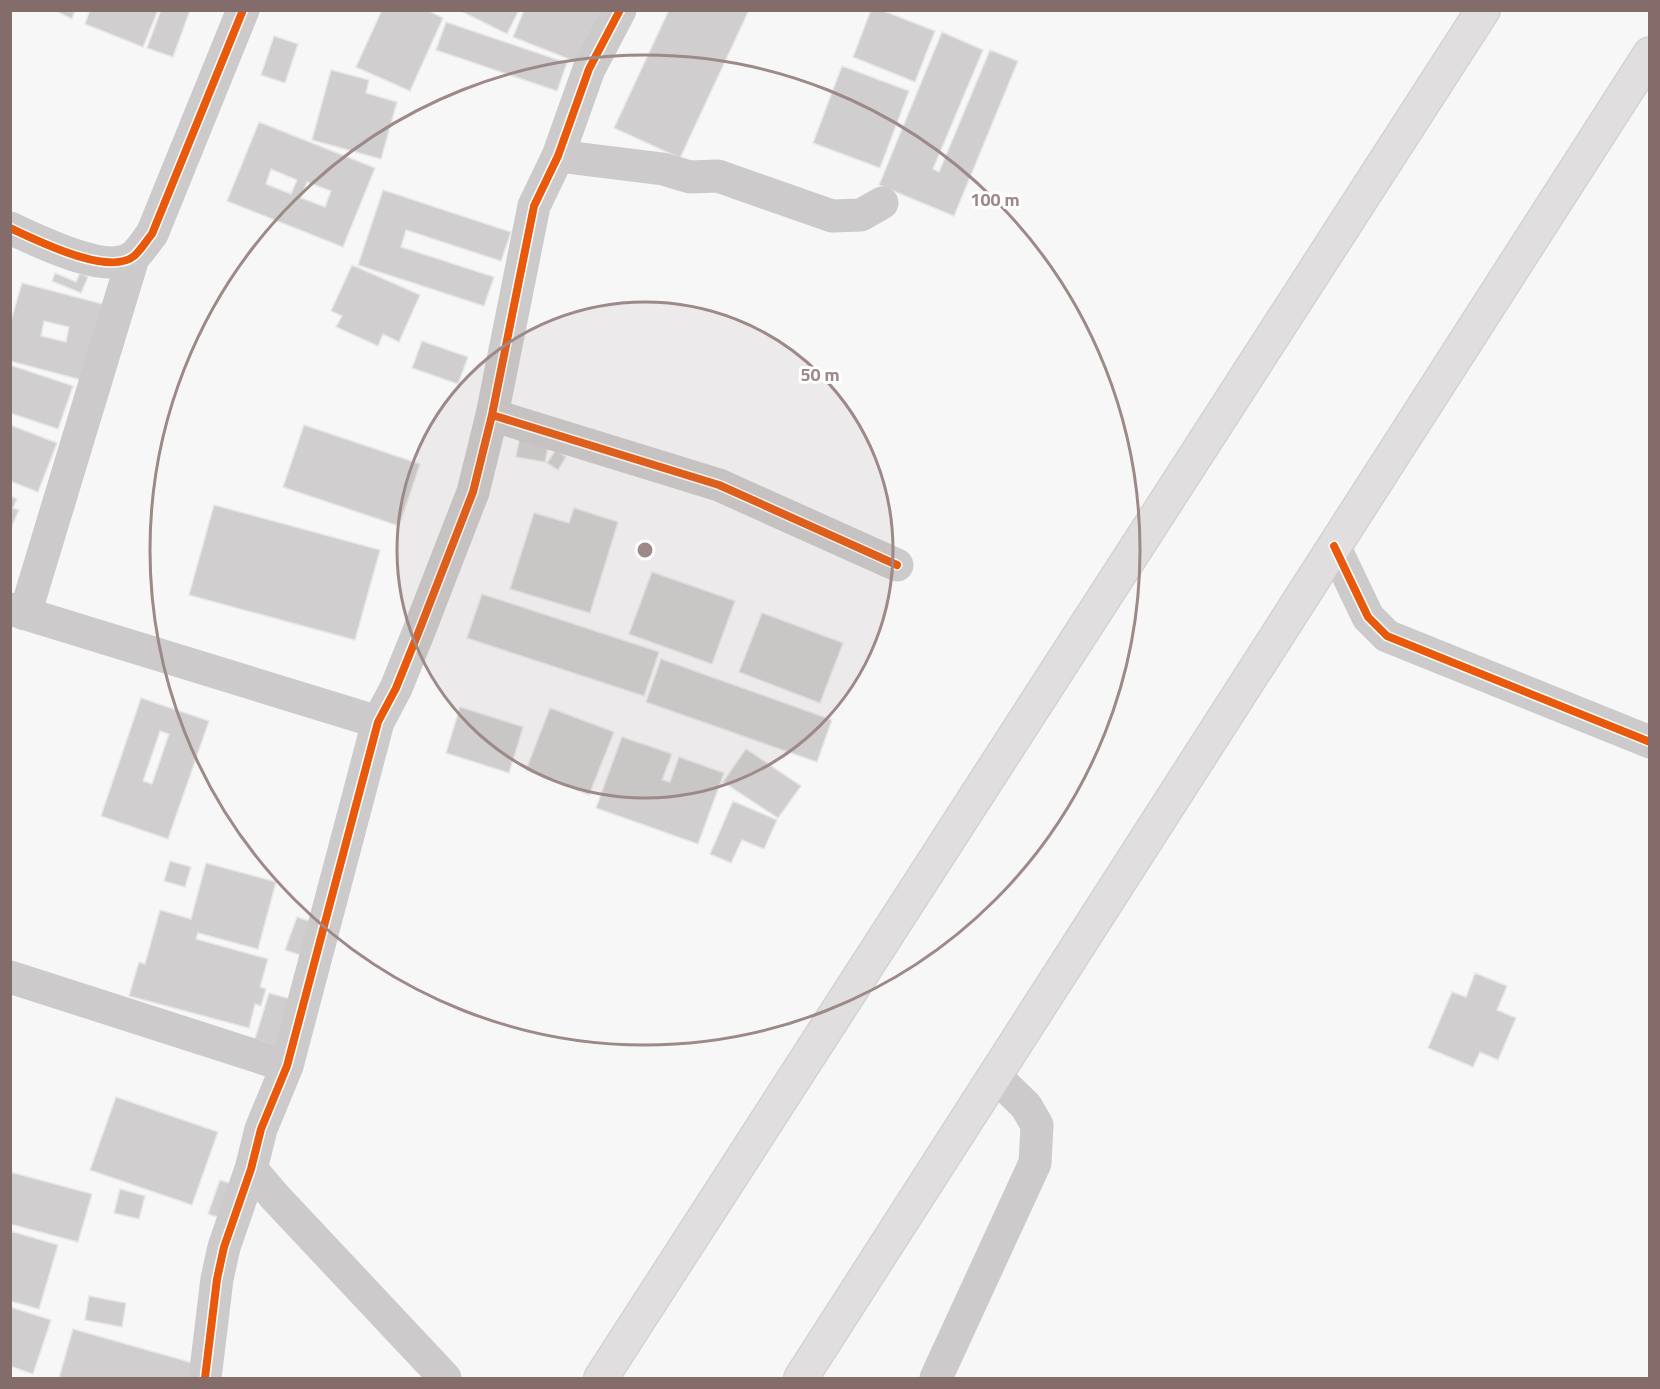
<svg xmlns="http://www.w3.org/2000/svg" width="1660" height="1389" viewBox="0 0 1660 1389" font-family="'Titillium Web',sans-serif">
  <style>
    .building { fill: #d0cece; stroke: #e6e6e7; stroke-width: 1.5; fill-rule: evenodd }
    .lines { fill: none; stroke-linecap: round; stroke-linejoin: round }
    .highway-casing { stroke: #d4d3d3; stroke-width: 36 }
    .minor { stroke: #cccaca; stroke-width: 33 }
    .highway { stroke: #e0dede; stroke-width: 33 }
    .cycleway-casing { stroke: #fff; stroke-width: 11 }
    .cycleway { stroke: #e8590c; stroke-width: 8 }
    .ring { fill: none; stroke: #9c8988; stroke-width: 3 }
    .centre { fill: #9c8988; stroke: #fff; stroke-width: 3 }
    .ring-label { font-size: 18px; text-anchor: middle; font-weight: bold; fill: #9c8988; stroke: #fff; stroke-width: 6; stroke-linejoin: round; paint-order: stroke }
  </style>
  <rect width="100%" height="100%" fill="#f7f7f7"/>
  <path class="building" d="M 54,10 L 75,10 L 72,19 Z
    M 90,10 L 158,10 L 143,47 L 85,24 Z
    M 161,10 L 190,10 L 173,57 L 147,48 Z
    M 382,10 L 427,10 L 443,18 L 410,91 L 356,67 Z
    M 459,10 L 519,10 L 507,34 Z
    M 524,10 L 606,10 L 584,65 L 513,37 Z
    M 669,10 L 749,10 L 680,158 L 614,128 Z
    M 871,10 L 881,10 L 935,31 L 915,82 L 853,57 Z
    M 446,22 L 567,63 L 557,91 L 436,50 Z
    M 942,32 L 983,50 L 933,169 L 939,172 L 990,50 L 1018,61 L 954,216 L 879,185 Z
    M 274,36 L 298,44 L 285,83 L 261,75 Z
    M 842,66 L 909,91 L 880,168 L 813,143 Z
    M 331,70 L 369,80 L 366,93 L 397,102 L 381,159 L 312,140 Z
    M 259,122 L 375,168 L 343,247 L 227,201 ZM 271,169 L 297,180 L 291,194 L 266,184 ZM 307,182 L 331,191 L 325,207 L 301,198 Z
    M 383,190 L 511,232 L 501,261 L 406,230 L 401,247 L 494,277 L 484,306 L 358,265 Z
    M 352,265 L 420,295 L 399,342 L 383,334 L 378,346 L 336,327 L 342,316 L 331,311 Z
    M 55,273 L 76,282 L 80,273 L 88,277 L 81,293 L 52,281 Z
    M 22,283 L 114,307 L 93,383 L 10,361 L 10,324 ZM 44,321 L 69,327 L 66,342 L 41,336 Z
    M 422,341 L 468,357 L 458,384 L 412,368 Z
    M 10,365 L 73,386 L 58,429 L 10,413 Z
    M 10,425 L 57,443 L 38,492 L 10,481 Z
    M 304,425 L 420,464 L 399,526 L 283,487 Z
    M 521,431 L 550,436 L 545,462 L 516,457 Z
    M 556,450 L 566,457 L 558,470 L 547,463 Z
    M 10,496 L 17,499 L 13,508 L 19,510 L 10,530 Z
    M 214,505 L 380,550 L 355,640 L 189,595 Z
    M 574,508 L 618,522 L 590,613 L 510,589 L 534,513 L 569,523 Z
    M 652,572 L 735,601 L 712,664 L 629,634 Z
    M 482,594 L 659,652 L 644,696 L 467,638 Z
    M 762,613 L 843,643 L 820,703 L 739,672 Z
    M 661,659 L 832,720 L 817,762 L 646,702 Z
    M 141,698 L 209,721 L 168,839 L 101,816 ZM 160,731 L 169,734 L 152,784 L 143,781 Z
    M 460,707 L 523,727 L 509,773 L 446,753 Z
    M 550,708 L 614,732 L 589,795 L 526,770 Z
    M 622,737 L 672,754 L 662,780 L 670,782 L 679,757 L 724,773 L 698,844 L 596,808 Z
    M 746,749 L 801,786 L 778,818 L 723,782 Z
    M 733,801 L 777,820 L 764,849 L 742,840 L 731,863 L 710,854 Z
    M 170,861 L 191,867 L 185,887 L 164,881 Z
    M 206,863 L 276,882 L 258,949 L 198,933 L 196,939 L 268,959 L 260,987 L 266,989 L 261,1006 L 255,1004 L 249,1028 L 129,996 L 139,962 L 145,964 L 160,910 L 191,919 Z
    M 297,917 L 318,924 L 306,957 L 285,950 Z
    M 1475,973 L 1507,986 L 1497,1010 L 1516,1018 L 1498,1060 L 1480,1052 L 1473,1067 L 1428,1048 L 1452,992 L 1466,997 Z
    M 269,993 L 294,1000 L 280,1047 L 255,1039 Z
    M 116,1097 L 218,1132 L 192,1205 L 90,1170 Z
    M 10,1172 L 92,1194 L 78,1242 L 10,1224 Z
    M 220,1180 L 241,1187 L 230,1221 L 208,1214 Z
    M 120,1189 L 145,1196 L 139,1219 L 114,1213 Z
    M 10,1231 L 58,1245 L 39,1309 L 10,1301 Z
    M 89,1296 L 126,1303 L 122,1327 L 85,1320 Z
    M 10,1307 L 51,1320 L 33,1374 L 10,1366 Z
    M 73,1329 L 200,1365 L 196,1378 L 59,1378 Z"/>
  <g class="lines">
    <g class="highway-casing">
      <path id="highway" d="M 601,1378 L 1483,10
        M 801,1378 L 1650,54"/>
    </g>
    <path class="minor" d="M 558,156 L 663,169 L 690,177 L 718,176 L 832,216 L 861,215 L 882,203
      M 10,228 C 36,240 109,277 134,256 C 141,250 146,241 152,234 L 243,10
      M 492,415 L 719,485 L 897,565
      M 1334,546 L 1368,617 L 1387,636 L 1650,742
      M 10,609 L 378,722
      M 25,614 L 133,258
      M 10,977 L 287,1066
      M 251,1169 L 275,1197 L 445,1378
      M 205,1378 L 217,1279 L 224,1247 L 251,1169 L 261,1129 L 287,1066 L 378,722 L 396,688 L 419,631 L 473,492 L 492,415 L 534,206 L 558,156 L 589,69 L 620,10
      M 936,1378 L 1035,1163 L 1037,1125 L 1026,1106 L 995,1076"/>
    <use href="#highway" class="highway"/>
    <g class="cycleway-casing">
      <path id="cycleway" d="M 10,228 C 36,240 109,277 134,256 C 141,250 146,241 152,234 L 243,10
        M 492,415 L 719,485 L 897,565
        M 1334,546 L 1368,617 L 1387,636 L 1650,742
        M 205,1378 L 217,1279 L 224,1247 L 251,1169 L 261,1129 L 287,1066 L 378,722 L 396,688 L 419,631 L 473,492 L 492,415 L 534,206 L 558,156 L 589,69 L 620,10"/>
    </g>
    <use href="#cycleway" class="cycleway"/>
  </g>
  <circle cx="645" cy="550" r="248" fill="#9c8988" fill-opacity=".12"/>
  <g class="ring">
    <circle cx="645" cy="550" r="248"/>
    <circle cx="645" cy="550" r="495"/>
  </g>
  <circle cx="645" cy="550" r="9" class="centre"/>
  <g class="ring-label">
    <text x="995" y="206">100 m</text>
    <text x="820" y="381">50 m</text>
  </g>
  <rect width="1660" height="1389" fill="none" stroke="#846c6b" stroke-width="24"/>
</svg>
